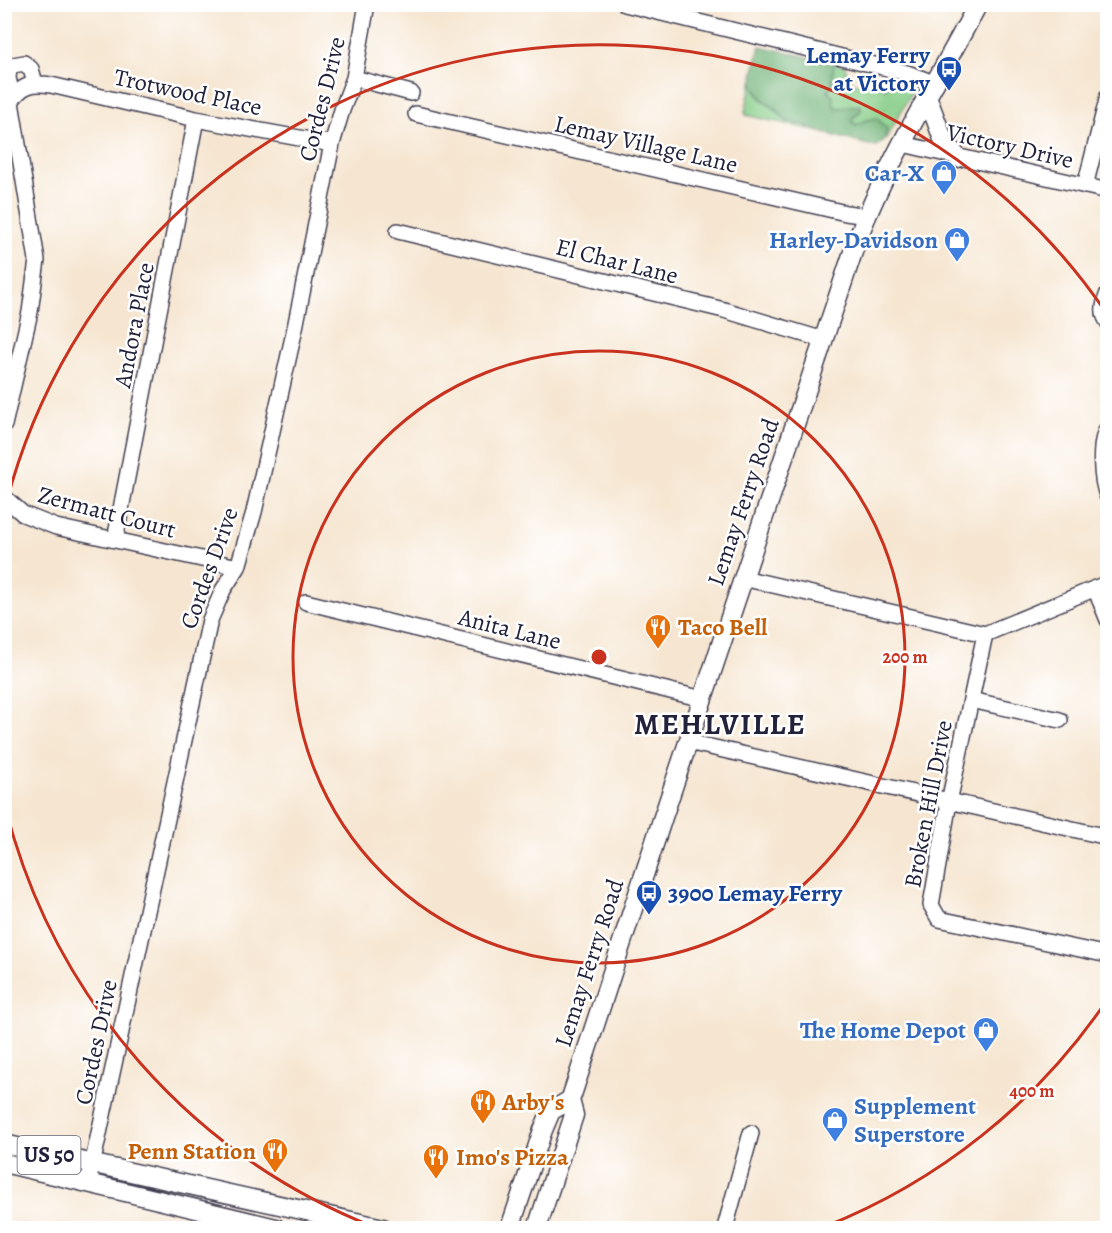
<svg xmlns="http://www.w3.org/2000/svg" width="1112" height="1233" viewBox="0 0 1112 1233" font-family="Alegreya,serif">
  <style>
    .green { fill: #88ce89; stroke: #557862; stroke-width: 1.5 }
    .forest { fill: #6eb175; stroke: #486a58; stroke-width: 1.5 }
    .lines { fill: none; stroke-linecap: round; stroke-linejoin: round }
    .minor-casing { stroke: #423f52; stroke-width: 18 }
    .major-casing { stroke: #423f52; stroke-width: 21 }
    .minor { stroke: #fff; stroke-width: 15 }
    .major { stroke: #fff; stroke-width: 18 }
    .ring { fill: none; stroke: #c8321e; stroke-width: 3 }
    .labels { text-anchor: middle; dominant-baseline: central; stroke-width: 5; stroke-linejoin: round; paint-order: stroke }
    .shield { fill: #fff; stroke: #646476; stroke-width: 1.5 }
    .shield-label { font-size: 22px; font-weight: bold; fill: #22223b }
    .transit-label { font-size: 24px; font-weight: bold; fill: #164399; stroke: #fff; text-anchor: end }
    .street-label { font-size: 24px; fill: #22223b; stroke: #fff }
    .shop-label { font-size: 24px; font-weight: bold; fill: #366cbe; stroke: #fff; text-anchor: end }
    .food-label { font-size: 24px; font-weight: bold; fill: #c56008; stroke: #fff; text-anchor: start }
    .district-label { font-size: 30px; font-weight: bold; letter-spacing: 1.5px; fill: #22223b; stroke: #fff }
    .centre { fill: #c8321e; stroke: #fff; stroke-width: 3 }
    .ring-label { font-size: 18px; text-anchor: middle; font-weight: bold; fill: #c8321e; stroke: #fff; stroke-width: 5; stroke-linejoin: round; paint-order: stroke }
  </style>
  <rect width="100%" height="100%" fill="#fff"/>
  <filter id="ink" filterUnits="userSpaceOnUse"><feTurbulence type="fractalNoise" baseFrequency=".0167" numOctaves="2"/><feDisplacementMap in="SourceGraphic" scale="12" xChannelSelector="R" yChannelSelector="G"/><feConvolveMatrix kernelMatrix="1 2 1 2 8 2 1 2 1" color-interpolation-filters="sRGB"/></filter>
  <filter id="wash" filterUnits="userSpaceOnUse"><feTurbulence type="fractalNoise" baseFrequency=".008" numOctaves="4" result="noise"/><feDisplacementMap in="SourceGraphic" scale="24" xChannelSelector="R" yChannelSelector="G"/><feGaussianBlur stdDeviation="1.35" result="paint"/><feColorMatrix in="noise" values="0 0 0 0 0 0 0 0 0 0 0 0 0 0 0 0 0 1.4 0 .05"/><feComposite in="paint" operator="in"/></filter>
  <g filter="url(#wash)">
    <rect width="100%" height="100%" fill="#f6e6d1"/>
    <path class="green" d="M 834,63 L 845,66 L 847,73 L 853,83 C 866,84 874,79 885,89 L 889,86 L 890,77 L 907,81 L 905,86 L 914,88 L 886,139 L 885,139 L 886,133 L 866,120 L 857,125 L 853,123 L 852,119 L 862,109 L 851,105 L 843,108 L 835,108 C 834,102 831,99 829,94 C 828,92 833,69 834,63 Z
      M 752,82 L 756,92 L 764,102 L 774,108 L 786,121 L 807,125 L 809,129 L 746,115 L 745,112 Z"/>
    <path class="forest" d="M 760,46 L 834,63 L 832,83 L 828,92 L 832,94 L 835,108 L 860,105 L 862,109 L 852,119 L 853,123 L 857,125 L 866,120 L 877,118 L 887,129 L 885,139 L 876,147 L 809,129 L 807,125 C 800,123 794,125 788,121 C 782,118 779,112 774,108 C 744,88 753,77 760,46 Z"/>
  </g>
  <g filter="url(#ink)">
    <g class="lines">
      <g class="minor-casing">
        <path id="minor" d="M 625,4 L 907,73 L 936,84
          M 354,78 L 411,93
          M 13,99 L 8,78 L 9,69 L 13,65 L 24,63 L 31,69 L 35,83
          M 416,114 L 846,213 L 867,216
          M 903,144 L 1108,191
          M 1085,186 L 1108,96
          M 398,231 L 724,310 L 824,340
          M 1108,293 C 1104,303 1101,313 1108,322
          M 4,425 L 30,312 L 37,260 L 11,102 C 21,85 32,82 51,85 L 196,119 L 332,144
          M 1108,427 C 1098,442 1101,482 1108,498
          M 4,497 L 23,514 L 56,527 L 238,567
          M 115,540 L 196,119
          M 743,578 L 985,634 L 1108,583
          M 1095,588 L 1108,620
          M 306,602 L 703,699
          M 985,634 L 949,802 L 931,905 L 939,919 L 1108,955
          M 971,700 L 1060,720
          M 688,742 L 1108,837
          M 90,1175 L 210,620 L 223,590 L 238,567 L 254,512 L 295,328 L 332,144 L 342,110 L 354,78 L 367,4
          M 725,1228 L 751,1133"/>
      </g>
      <g class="major-casing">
        <path id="major" d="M 928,99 L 943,139 L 958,158
          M 4,1144 L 383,1228
          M 4,1163 L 276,1228
          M 510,1228 L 543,1130 L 551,1111 L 570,1100 L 572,1095 L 663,817 L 857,240 C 889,158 937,82 978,4
          M 537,1228 L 574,1115 L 570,1100"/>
      </g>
      <use href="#minor" class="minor"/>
      <use href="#major" class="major"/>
    </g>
  </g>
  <g class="ring">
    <circle cx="599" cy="657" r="306"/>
    <path d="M1107 1000A613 613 0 0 1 824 1227M374 1227A613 613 0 0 1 6 810M6 504A613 613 0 0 1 1107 314"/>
  </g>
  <defs>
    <g id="bus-pin" transform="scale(1.35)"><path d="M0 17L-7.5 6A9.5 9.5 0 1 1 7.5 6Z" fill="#1a4fb4" stroke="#fff"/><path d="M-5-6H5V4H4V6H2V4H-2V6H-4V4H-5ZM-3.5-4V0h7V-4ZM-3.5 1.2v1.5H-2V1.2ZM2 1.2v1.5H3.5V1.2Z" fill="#fff"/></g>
    <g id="shop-pin" transform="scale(1.35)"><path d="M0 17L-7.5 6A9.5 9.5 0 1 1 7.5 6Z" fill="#3f7fe0" stroke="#fff"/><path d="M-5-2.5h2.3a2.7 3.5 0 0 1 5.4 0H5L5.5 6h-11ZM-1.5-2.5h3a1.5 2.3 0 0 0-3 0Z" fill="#fff"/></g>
    <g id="restaurant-pin" transform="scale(1.35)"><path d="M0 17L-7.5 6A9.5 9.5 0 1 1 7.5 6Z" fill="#e8710a" stroke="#fff"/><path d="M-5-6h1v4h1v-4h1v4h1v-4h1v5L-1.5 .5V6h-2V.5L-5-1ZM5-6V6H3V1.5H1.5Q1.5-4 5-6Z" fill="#fff"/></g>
  </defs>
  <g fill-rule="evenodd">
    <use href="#bus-pin" x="949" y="69"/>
    <use href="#shop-pin" x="944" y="173"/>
    <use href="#shop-pin" x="957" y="240"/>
    <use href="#restaurant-pin" x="658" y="627"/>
    <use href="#bus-pin" x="649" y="893"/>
    <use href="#shop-pin" x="986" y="1030"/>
    <use href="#restaurant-pin" x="483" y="1102"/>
    <use href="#shop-pin" x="835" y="1120"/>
    <use href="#restaurant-pin" x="275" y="1151"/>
    <use href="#restaurant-pin" x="436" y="1157"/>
  </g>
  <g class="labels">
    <rect class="shield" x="17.5" y="1136" width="63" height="38" rx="4.5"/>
    <g class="shield-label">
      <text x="49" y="1155">US 50</text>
    </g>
    <g class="transit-label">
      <text x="930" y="55">Lemay Ferry<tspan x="930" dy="28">at Victory</tspan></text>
      <text x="668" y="893" text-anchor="start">3900 Lemay Ferry</text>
    </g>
    <g class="street-label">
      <text transform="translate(188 92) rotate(12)">Trotwood Place</text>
      <text transform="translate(322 99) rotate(-76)">Cordes Drive</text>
      <text transform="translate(646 144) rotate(13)">Lemay Village Lane</text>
      <text transform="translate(1010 146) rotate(13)">Victory Drive</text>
      <text transform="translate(617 261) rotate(14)">El Char Lane</text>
      <text transform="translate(134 325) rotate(-79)">Andora Place</text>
      <text transform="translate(743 502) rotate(-71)">Lemay Ferry Road</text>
      <text transform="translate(107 512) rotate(15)">Zermatt Court</text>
      <text transform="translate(209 568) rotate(-70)">Cordes Drive</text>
      <text transform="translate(510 629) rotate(14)">Anita Lane</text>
      <text transform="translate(928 804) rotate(-79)">Broken Hill Drive</text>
      <text transform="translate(589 963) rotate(-72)">Lemay Ferry Road</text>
      <text transform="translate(96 1042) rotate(-78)">Cordes Drive</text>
    </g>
    <g class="shop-label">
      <text x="924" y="173">Car-X</text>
      <text x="938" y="240">Harley-Davidson</text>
      <text x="966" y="1030">The Home Depot</text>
      <text x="854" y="1106" text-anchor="start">Supplement<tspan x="854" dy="28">Superstore</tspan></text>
    </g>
    <g class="food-label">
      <text x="678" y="627">Taco Bell</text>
      <text x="502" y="1102">Arby's</text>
      <text x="256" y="1151" text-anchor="end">Penn Station</text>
      <text x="456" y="1157">Imo's Pizza</text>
    </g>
    <g class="district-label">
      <text x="720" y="724">MEHLVILLE</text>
    </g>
  </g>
  <circle cx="599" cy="657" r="9" class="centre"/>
  <g class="ring-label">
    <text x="905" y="663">200 m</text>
    <text x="1032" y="1097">400 m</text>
  </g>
  <rect width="1112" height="1233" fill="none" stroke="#fff" stroke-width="24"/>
</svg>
